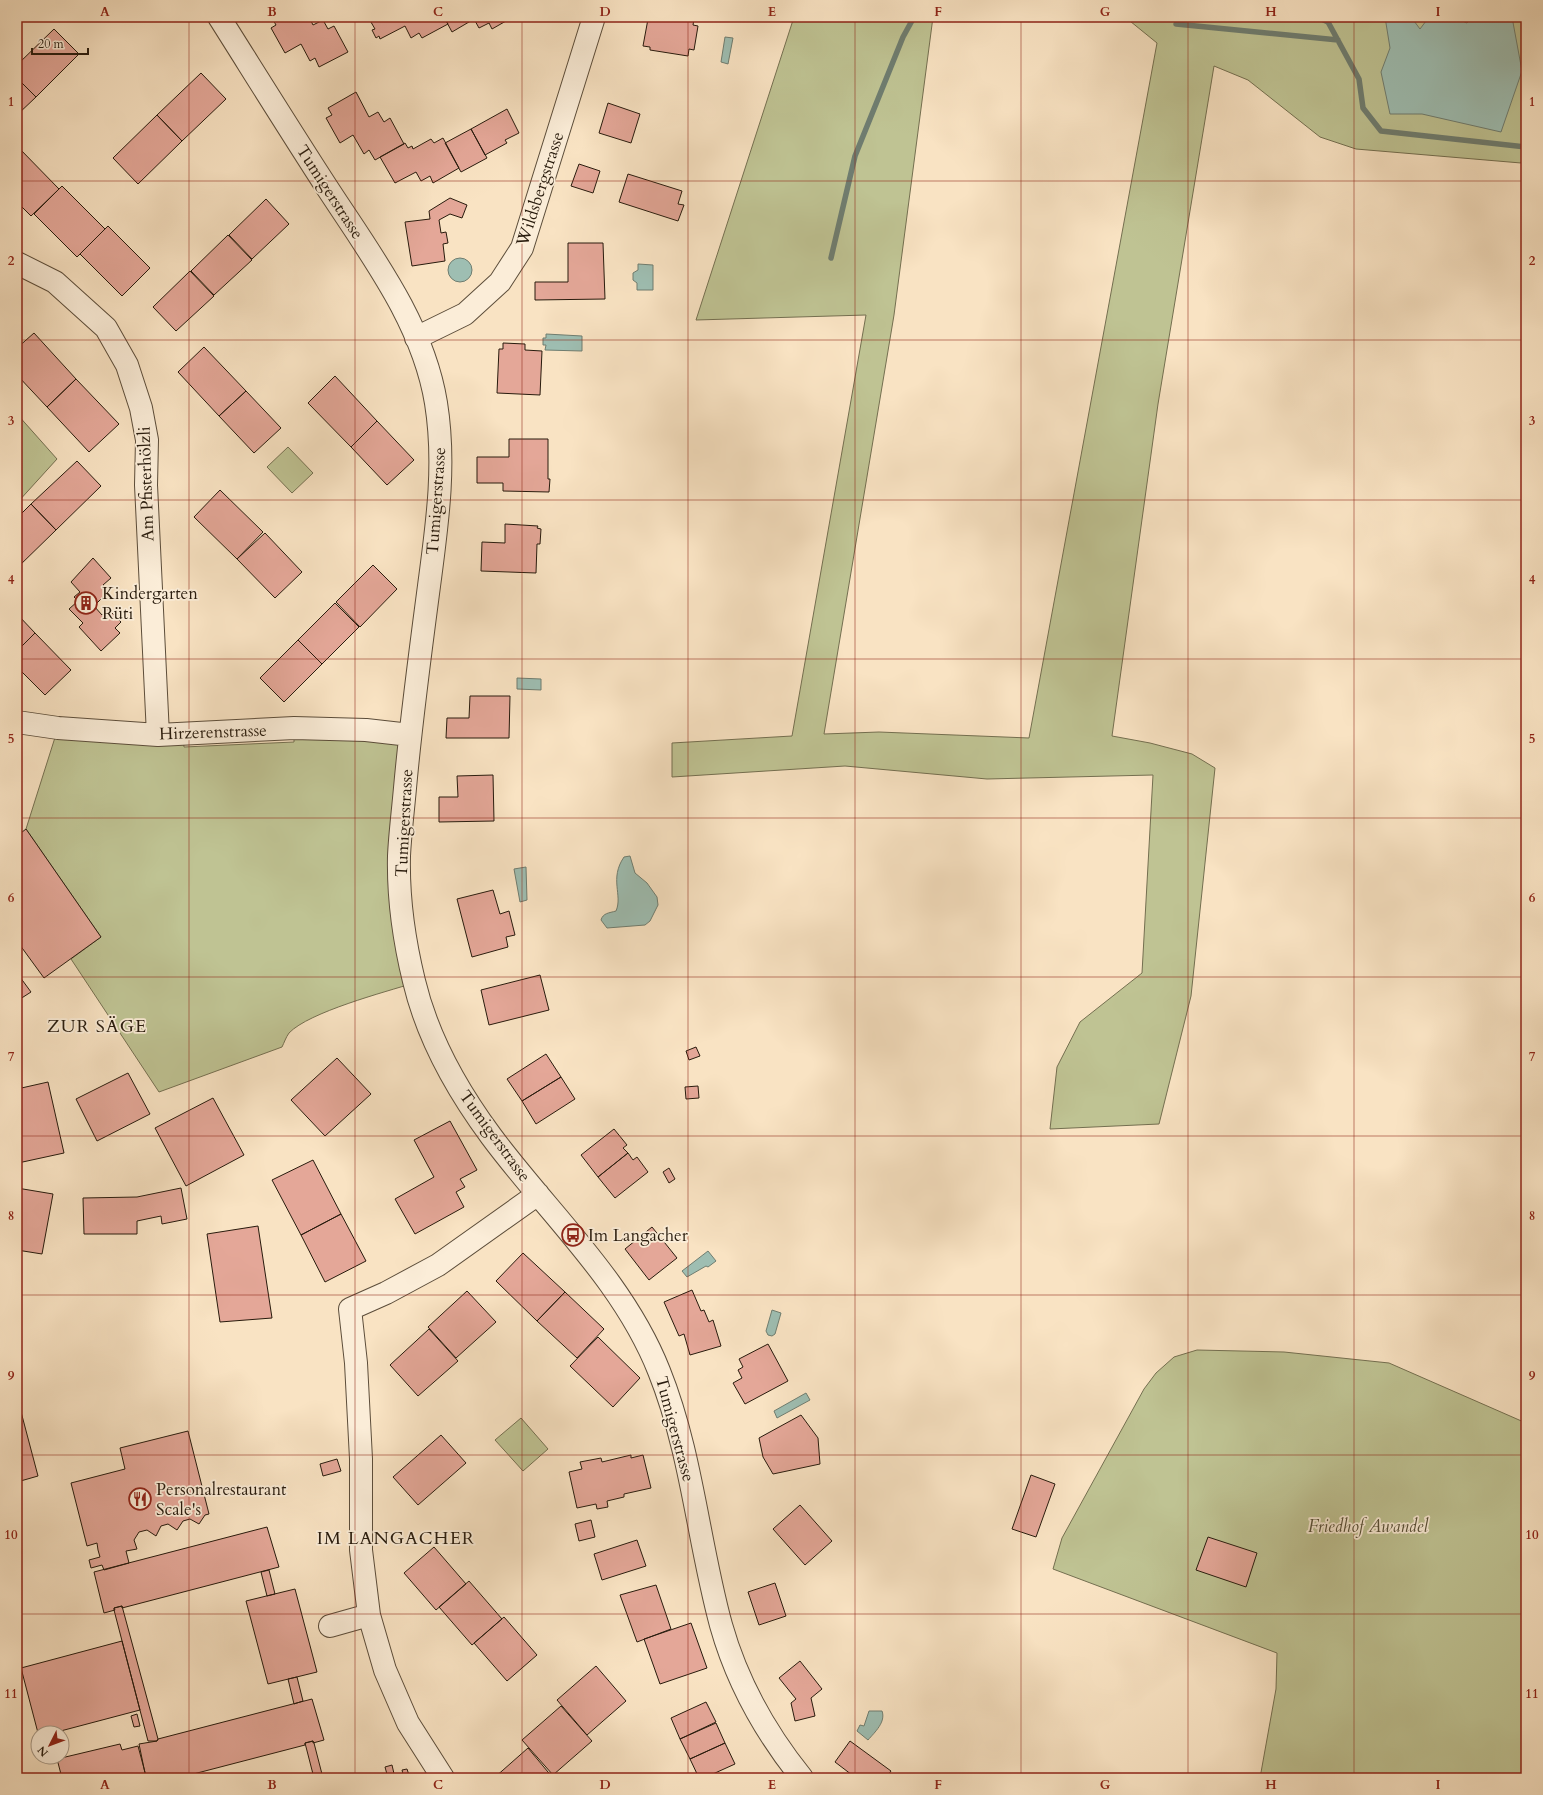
<svg xmlns="http://www.w3.org/2000/svg" width="1543" height="1795" viewBox="0 0 1543 1795" font-family="Cardo,serif">
  <style>
    .green { fill: #bfc393; stroke: #746f50 }
    .water { fill: #9ebeb2; stroke: #6f7d70 }
    .lines { fill: none; stroke-linecap: round; stroke-linejoin: round }
    .stream { stroke: #6f7d70; stroke-width: 5.5 }
    .building { fill: #e4a798; stroke: #281b0d }
    .minor-casing { stroke: #5c4d3a; stroke-width: 24 }
    .minor { stroke: #fbedd8; stroke-width: 22 }
    .grid { fill: none; stroke: #8f2418; stroke-width: 1; stroke-opacity: 0.55 }
    .labels { text-anchor: middle; dominant-baseline: central; stroke-width: 3.5; stroke-linejoin: round; paint-order: stroke }
    .street-label { font-size: 17px; fill: #281b0d; stroke: #fbedd8 }
    .poi-label { font-size: 17px; fill: #281b0d; stroke: #fbedd8; text-anchor: start }
    .park-label { font-size: 17px; font-style: italic; fill: #554d35; stroke: #fbedd8 }
    .neighbourhood-label { font-size: 18px; letter-spacing: 1px; fill: #281b0d; stroke: #fbedd8 }
    .neatline { fill: none; stroke: #8f2418; stroke-width: 1.5 }
    .grid-label { font-size: 13px; text-anchor: middle; font-weight: bold; fill: #8f2418 }
  </style>
  <rect width="100%" height="100%" fill="#f9e3c3"/>
  <filter id="stains"><feTurbulence type="fractalNoise" baseFrequency=".005" numOctaves="4"/><feColorMatrix values="0 0 0 0 .2 0 0 0 0 .09 0 0 0 0 .02 0 0 0 .5 -.17"/></filter>
  <radialGradient id="worn" r=".72"><stop offset=".6" stop-color="#630" stop-opacity="0"/><stop offset="1" stop-color="#630" stop-opacity=".3"/></radialGradient>
  <path class="green" d="M 794,17 L 933,17 L 894,315 L 824,734 L 879,732 L 1029,738 L 1157,43 L 1125,17 L 1526,17 L 1526,139 L 1521,163 L 1356,149 L 1320,137 L 1248,80 L 1214,66 L 1158,404 L 1112,736 L 1150,743 L 1192,754 L 1215,768 L 1191,996 L 1159,1124 L 1050,1129 L 1057,1067 L 1080,1022 L 1142,973 L 1153,775 L 987,779 L 845,766 L 672,777 L 672,743 L 792,736 L 866,315 L 696,320 Z
    M 17,414 L 57,459 L 17,503 Z
    M 288,447 L 313,473 L 292,493 L 267,467 Z
    M 58,728 L 183,734 L 184,747 L 294,742 L 294,728 L 410,735 L 399,856 L 414,983 C 385,992 309,1012 289,1033 C 286,1037 284,1043 282,1047 L 159,1092 L 71,959 L 101,937 L 26,829 Z
    M 1197,1350 L 1284,1352 L 1389,1363 L 1526,1423 L 1526,1778 L 1260,1778 L 1276,1689 L 1277,1653 L 1053,1569 L 1062,1538 L 1144,1389 L 1156,1373 L 1174,1357 Z
    M 521,1418 L 548,1449 L 523,1471 L 495,1440 Z"/>
  <path class="water" d="M 1385,17 L 1411,17 L 1420,29 L 1429,17 L 1454,17 L 1467,23 L 1472,17 L 1512,17 L 1522,71 L 1501,132 L 1422,114 L 1390,114 L 1381,72 L 1390,48 Z
    M 725,37 L 733,38 L 728,64 L 721,62 Z
    M448 270a12 12 0 1 1 24 0a12 12 0 1 1-24 0Z
    M 638,264 L 653,265 L 653,290 L 637,290 L 637,283 L 633,280 L 633,273 L 638,270 Z
    M 546,334 L 582,336 L 582,351 L 545,350 L 546,345 L 543,345 L 543,338 L 546,338 Z
    M 517,678 L 541,679 L 541,690 L 517,689 Z
    M 630,856 L 635,873 L 647,883 L 657,897 L 658,905 L 650,921 L 645,925 L 607,928 L 601,920 C 603,913 609,913 616,911 C 623,895 609,879 624,857 Z
    M 526,867 L 527,900 L 520,902 L 514,869 Z
    M 708,1251 L 716,1261 L 708,1267 L 706,1266 L 687,1277 L 682,1271 Z
    M 772,1310 L 781,1313 L 775,1334 L 772,1336 L 768,1335 L 766,1331 Z
    M 806,1393 L 810,1400 L 777,1418 L 774,1411 Z
    M 869,1711 L 882,1711 C 886,1722 875,1732 868,1740 L 857,1731 L 860,1725 L 864,1726 Z"/>
  <g class="lines">
    <path class="stream" d="M 1148,17 L 1149,18
      M 1317,17 L 1328,22 L 1359,79 L 1363,108 L 1381,131 L 1526,147
      M 1176,24 L 1338,40
      M 831,258 L 855,156 L 903,37 L 914,17"/>
  </g>
  <path class="building" d="M 309,17 L 313,25 L 323,20 L 328,29 L 334,26 L 348,52 L 319,67 L 315,58 L 310,61 L 301,44 L 285,53 L 271,28 L 276,25 L 272,18 Z
    M 368,17 L 444,17 L 448,24 L 422,38 L 419,33 L 411,38 L 405,26 L 380,39 L 379,36 L 376,38 L 372,30 L 375,29 Z
    M 444,17 L 513,17 L 492,29 L 489,23 L 479,28 L 474,19 L 452,32 Z
    M 657,17 L 694,19 L 693,25 L 698,26 L 694,50 L 689,49 L 688,56 L 650,50 L 650,47 L 643,46 L 648,19 L 657,20 Z
    M 54,29 L 79,54 L 36,97 L 17,78 L 17,65 Z
    M 201,73 L 226,99 L 182,141 L 157,115 Z
    M 17,78 L 36,97 L 17,115 Z
    M 356,92 L 369,117 L 378,112 L 384,122 L 390,118 L 404,144 L 375,160 L 369,150 L 364,154 L 353,135 L 340,143 L 326,118 L 332,115 L 328,108 Z
    M 608,103 L 640,114 L 631,143 L 599,133 Z
    M 507,109 L 519,133 L 505,140 L 507,143 L 485,155 L 471,129 Z
    M 157,115 L 182,141 L 138,184 L 113,158 Z
    M 471,129 L 487,158 L 461,172 L 445,143 Z
    M 443,138 L 459,168 L 433,183 L 430,176 L 421,181 L 416,172 L 395,183 L 380,157 L 405,143 L 408,148 L 412,146 L 413,149 L 431,139 L 434,143 Z
    M 17,146 L 59,189 L 31,216 L 17,202 Z
    M 579,164 L 600,171 L 593,193 L 571,186 Z
    M 628,174 L 682,191 L 678,204 L 684,205 L 678,221 L 619,202 Z
    M 62,186 L 105,229 L 77,257 L 34,214 Z
    M 450,198 L 467,205 L 462,218 L 450,214 L 439,220 L 441,233 L 446,232 L 448,243 L 443,244 L 445,261 L 412,266 L 405,222 L 430,219 L 429,211 Z
    M 266,199 L 289,224 L 252,259 L 229,235 Z
    M 108,226 L 150,268 L 122,296 L 80,254 Z
    M 228,235 L 252,260 L 214,295 L 191,271 Z
    M 568,243 L 603,243 L 605,299 L 535,300 L 535,282 L 568,282 Z
    M 190,271 L 214,296 L 176,331 L 153,307 Z
    M 34,333 L 76,379 L 47,407 L 17,375 L 17,348 Z
    M 503,343 L 525,344 L 525,350 L 542,351 L 540,395 L 497,393 L 499,349 L 503,349 Z
    M 204,347 L 246,391 L 219,416 L 178,372 Z
    M 335,376 L 377,421 L 351,447 L 308,403 Z
    M 76,379 L 119,424 L 89,452 L 47,407 Z
    M 246,391 L 281,428 L 254,453 L 219,416 Z
    M 377,421 L 414,460 L 387,485 L 351,447 Z
    M 509,439 L 548,439 L 548,479 L 550,479 L 549,492 L 503,491 L 503,483 L 477,483 L 477,457 L 509,457 Z
    M 77,461 L 101,486 L 56,530 L 31,504 Z
    M 220,490 L 263,532 L 237,559 L 194,517 Z
    M 31,504 L 56,530 L 17,568 L 17,518 Z
    M 505,524 L 538,526 L 537,528 L 541,529 L 540,544 L 537,544 L 536,573 L 481,571 L 482,542 L 505,543 Z
    M 265,533 L 302,572 L 275,598 L 237,559 Z
    M 93,558 L 111,578 L 103,585 L 109,591 L 94,606 L 102,615 L 108,609 L 121,622 L 115,628 L 120,633 L 101,651 L 79,627 L 83,623 L 69,609 L 78,601 L 74,597 L 80,592 L 71,582 Z
    M 373,565 L 397,589 L 360,627 L 336,602 Z
    M 335,603 L 359,627 L 322,664 L 298,640 Z
    M 17,614 L 35,633 L 17,651 Z
    M 35,633 L 71,670 L 45,695 L 17,667 L 17,651 Z
    M 298,640 L 322,664 L 284,702 L 260,678 Z
    M 470,696 L 510,696 L 509,738 L 446,738 L 447,718 L 469,718 Z
    M 493,775 L 494,821 L 439,822 L 439,797 L 458,797 L 457,776 Z
    M 26,829 L 101,937 L 44,978 L 17,941 L 17,836 Z
    M 493,890 L 500,914 L 509,911 L 515,935 L 506,937 L 508,947 L 472,957 L 457,899 Z
    M 17,973 L 31,992 L 17,1001 Z
    M 540,975 L 549,1010 L 489,1025 L 481,990 Z
    M 696,1047 L 700,1056 L 689,1060 L 686,1051 Z
    M 546,1054 L 561,1077 L 522,1101 L 507,1079 Z
    M 337,1058 L 371,1094 L 325,1136 L 291,1100 Z
    M 128,1073 L 150,1114 L 97,1141 L 76,1099 Z
    M 561,1077 L 575,1099 L 536,1124 L 522,1101 Z
    M 48,1082 L 64,1153 L 18,1163 L 17,1089 Z
    M 698,1086 L 699,1098 L 686,1099 L 685,1087 Z
    M 213,1098 L 244,1155 L 186,1186 L 155,1128 Z
    M 450,1121 L 477,1170 L 460,1179 L 465,1187 L 456,1192 L 464,1207 L 415,1234 L 395,1199 L 434,1177 L 414,1140 Z
    M 614,1129 L 627,1145 L 623,1148 L 628,1153 L 598,1177 L 581,1155 Z
    M 628,1153 L 633,1160 L 637,1157 L 648,1172 L 615,1198 L 598,1177 Z
    M 313,1160 L 341,1214 L 301,1235 L 272,1180 Z
    M 669,1168 L 675,1179 L 669,1183 L 663,1172 Z
    M 17,1188 L 53,1194 L 42,1254 L 17,1250 Z
    M 181,1188 L 187,1219 L 162,1224 L 161,1216 L 137,1221 L 137,1234 L 84,1234 L 83,1198 L 137,1197 Z
    M 341,1214 L 366,1261 L 325,1282 L 301,1235 Z
    M 258,1226 L 272,1318 L 220,1322 L 207,1234 Z
    M 652,1227 L 677,1258 L 649,1280 L 625,1249 Z
    M 523,1253 L 565,1292 L 537,1321 L 496,1281 Z
    M 692,1290 L 701,1311 L 704,1310 L 709,1322 L 713,1320 L 721,1346 L 690,1355 L 684,1334 L 679,1336 L 664,1302 Z
    M 467,1291 L 496,1322 L 456,1358 L 428,1327 Z
    M 565,1292 L 604,1329 L 577,1358 L 537,1321 Z
    M 429,1329 L 458,1361 L 418,1396 L 390,1365 Z
    M 598,1337 L 640,1378 L 613,1407 L 570,1366 Z
    M 768,1344 L 788,1381 L 745,1404 L 733,1383 L 742,1378 L 738,1370 L 743,1367 L 739,1359 Z
    M 20,1408 L 38,1476 L 17,1482 L 17,1409 Z
    M 801,1415 L 818,1438 L 820,1464 L 773,1474 L 763,1457 L 759,1438 Z
    M 188,1431 L 209,1514 L 205,1515 L 199,1524 L 190,1519 L 183,1521 L 177,1530 L 168,1524 L 161,1526 L 156,1536 L 147,1530 L 139,1532 L 134,1540 L 137,1549 L 126,1551 L 129,1563 L 104,1570 L 102,1565 L 91,1568 L 89,1560 L 100,1557 L 98,1550 L 97,1543 L 87,1546 L 71,1483 L 125,1469 L 120,1448 Z
    M 441,1435 L 466,1463 L 418,1505 L 393,1477 Z
    M 631,1455 L 631,1458 L 643,1455 L 651,1488 L 624,1494 L 624,1497 L 607,1501 L 608,1507 L 597,1509 L 596,1504 L 577,1508 L 569,1472 L 582,1469 L 580,1462 L 601,1458 L 602,1462 Z
    M 337,1459 L 341,1471 L 323,1476 L 320,1464 Z
    M 1031,1475 L 1055,1484 L 1036,1537 L 1012,1529 Z
    M 800,1505 L 832,1541 L 805,1565 L 773,1529 Z
    M 591,1520 L 595,1537 L 579,1541 L 575,1524 Z
    M 267,1527 L 279,1567 L 122,1608 L 122,1606 L 114,1608 L 115,1610 L 104,1613 L 94,1572 Z
    M 1208,1537 L 1257,1553 L 1246,1587 L 1196,1570 Z
    M 637,1540 L 646,1566 L 602,1580 L 594,1554 Z
    M 434,1547 L 466,1584 L 436,1610 L 404,1573 Z
    M 269,1570 L 275,1594 L 267,1596 L 261,1572 Z
    M 469,1581 L 502,1619 L 472,1645 L 439,1607 Z
    M 775,1583 L 786,1616 L 759,1625 L 748,1592 Z
    M 656,1585 L 671,1629 L 637,1642 L 620,1595 Z
    M 295,1589 L 317,1672 L 268,1684 L 246,1601 Z
    M 122,1606 L 158,1739 L 157,1741 L 148,1741 L 114,1610 L 114,1608 Z
    M 504,1617 L 537,1655 L 507,1681 L 474,1643 Z
    M 691,1623 L 707,1668 L 660,1684 L 644,1639 Z
    M 122,1641 L 140,1710 L 53,1733 L 38,1733 L 21,1668 Z
    M 800,1661 L 822,1689 L 811,1698 L 815,1716 L 795,1721 L 791,1703 L 796,1699 L 779,1678 Z
    M 596,1666 L 626,1701 L 587,1735 L 557,1700 Z
    M 297,1677 L 303,1701 L 294,1704 L 288,1679 Z
    M 312,1699 L 324,1740 L 313,1743 L 313,1741 L 305,1743 L 305,1745 L 178,1778 L 146,1778 L 139,1744 L 157,1741 L 158,1739 Z
    M 706,1702 L 716,1722 L 680,1739 L 671,1718 Z
    M 561,1706 L 592,1741 L 553,1775 L 522,1740 Z
    M 137,1714 L 140,1726 L 134,1727 L 131,1716 Z
    M 716,1723 L 725,1743 L 690,1759 L 680,1739 Z
    M 313,1741 L 314,1743 L 323,1778 L 314,1778 L 305,1743 Z
    M 850,1741 L 891,1771 L 886,1778 L 856,1778 L 835,1762 Z
    M 725,1743 L 735,1764 L 704,1778 L 699,1778 L 690,1759 Z
    M 120,1744 L 122,1750 L 138,1746 L 146,1776 L 140,1778 L 62,1778 L 57,1759 Z
    M 528,1748 L 553,1778 L 494,1778 Z
    M 392,1765 L 395,1778 L 388,1778 L 385,1767 Z
    M 407,1769 L 410,1778 L 404,1778 L 402,1770 Z"/>
  <g class="lines">
    <g class="minor-casing">
      <path id="minor" d="M 219,17 C 255,74 291,132 328,189 C 371,255 423,323 436,403 C 446,465 437,525 429,586 C 420,654 411,721 405,788 C 403,811 400,834 399,856 C 398,898 404,940 414,981 C 427,1036 457,1090 491,1136 C 548,1213 623,1280 659,1371 C 692,1453 698,1541 721,1625 C 737,1682 765,1732 802,1778
        M 17,263 L 55,282 L 106,328 L 127,365 L 141,408 L 147,440 L 146,485 L 158,735
        M 416,338 L 465,314 L 500,282 L 522,248 L 594,17
        M 17,722 L 58,728 L 158,735 L 294,728 L 366,730 L 410,735
        M 330,1626 L 369,1615
        M 443,1778 L 408,1723 L 385,1670 L 369,1615 L 361,1550 L 361,1459 L 356,1363 L 350,1309 L 386,1293 L 438,1265 L 538,1194"/>
    </g>
    <use href="#minor" class="minor"/>
  </g>
  <path class="grid" d="M 189,17 L 189,1778M 355,17 L 355,1778M 522,17 L 522,1778M 688,17 L 688,1778M 855,17 L 855,1778M 1021,17 L 1021,1778M 1188,17 L 1188,1778M 1354,17 L 1354,1778M 17,181 L 1526,181M 17,340 L 1526,340M 17,500 L 1526,500M 17,659 L 1526,659M 17,818 L 1526,818M 17,977 L 1526,977M 17,1136 L 1526,1136M 17,1295 L 1526,1295M 17,1455 L 1526,1455M 17,1614 L 1526,1614"/>
  <defs>
    <g id="building-ring" transform="scale(1.15)"><circle r="9.5" fill="#fbedd8" stroke="#8f2418" stroke-width="1.5"/><path d="M-4-6H4V6H1V3H-1V6H-4ZM-2.5-4.3h1.7v1.8h-1.7ZM.8-4.3h1.7v1.8H.8ZM-2.5-1h1.7V.8h-1.7ZM.8-1h1.7V.8H.8Z" fill="#8f2418"/></g>
    <g id="bus-ring" transform="scale(1.15)"><circle r="9.5" fill="#fbedd8" stroke="#8f2418" stroke-width="1.5"/><path d="M-5-6H5V4H4V6H2V4H-2V6H-4V4H-5ZM-3.5-4V0h7V-4ZM-3.5 1.2v1.5H-2V1.2ZM2 1.2v1.5H3.5V1.2Z" fill="#8f2418"/></g>
    <g id="restaurant-ring" transform="scale(1.15)"><circle r="9.5" fill="#fbedd8" stroke="#8f2418" stroke-width="1.5"/><path d="M-5-6h1v4h1v-4h1v4h1v-4h1v5L-1.5 .5V6h-2V.5L-5-1ZM5-6V6H3V1.5H1.5Q1.5-4 5-6Z" fill="#8f2418"/></g>
  </defs>
  <g fill-rule="evenodd">
    <use href="#building-ring" x="86" y="603"/>
    <use href="#bus-ring" x="573" y="1235"/>
    <use href="#restaurant-ring" x="140" y="1499"/>
  </g>
  <g class="labels">
    <g class="street-label">
      <text transform="translate(540 189) rotate(-72)">Wildsbergstrasse</text>
      <text transform="translate(330 192) rotate(57)">Tumigerstrasse</text>
      <text transform="translate(146 484) rotate(-92)">Am Pfisterhölzli</text>
      <text transform="translate(436 501) rotate(-86)">Tumigerstrasse</text>
      <text transform="translate(213 732) rotate(-2)">Hirzerenstrasse</text>
      <text transform="translate(404 823) rotate(-87)">Tumigerstrasse</text>
      <text transform="translate(495 1136) rotate(54)">Tumigerstrasse</text>
      <text transform="translate(675 1429) rotate(75)">Tumigerstrasse</text>
    </g>
    <g class="poi-label">
      <text x="102" y="593">Kindergarten<tspan x="102" dy="20">Rüti</tspan></text>
      <text x="588" y="1235">Im Langacher</text>
      <text x="156" y="1489">Personalrestaurant<tspan x="156" dy="20">Scale's</tspan></text>
    </g>
    <g class="park-label">
      <text x="1368" y="1526">Friedhof Awandel</text>
    </g>
    <g class="neighbourhood-label">
      <text x="97" y="1026">ZUR SÄGE</text>
      <text x="396" y="1538">IM LANGACHER</text>
    </g>
  </g>
  <rect width="1543" height="1795" fill="none" stroke="#f9e3c3" stroke-width="44"/>
  <g transform="translate(50 1745) rotate(228)"><circle r="19" fill="#fbedd8" stroke="#a79987"/>
  <path d="M0-3L7 15L0 10L-7 15Z" fill="#8f2418"/>
  <text y="-6" font-size="11" font-weight="bold" text-anchor="middle" fill="#281b0d">N</text>
  </g>
  <path d="M32 48v6h56v-6" fill="none" stroke="#281b0d" stroke-width="2"/>
  <text x="38" y="48" font-size="12" fill="#281b0d" stroke="#fbedd8" stroke-width="3" paint-order="stroke">20 m</text>
  <rect x="22" y="22" width="1499" height="1751" class="neatline"/>
  <g class="grid-label">
    <text x="105" y="16">A</text>
    <text x="272" y="16">B</text>
    <text x="438" y="16">C</text>
    <text x="605" y="16">D</text>
    <text x="772" y="16">E</text>
    <text x="938" y="16">F</text>
    <text x="1105" y="16">G</text>
    <text x="1271" y="16">H</text>
    <text x="1438" y="16">I</text>
    <text x="11" y="106">1</text>
    <text x="1532" y="106">1</text>
    <text x="11" y="265">2</text>
    <text x="1532" y="265">2</text>
    <text x="11" y="425">3</text>
    <text x="1532" y="425">3</text>
    <text x="11" y="584">4</text>
    <text x="1532" y="584">4</text>
    <text x="11" y="743">5</text>
    <text x="1532" y="743">5</text>
    <text x="11" y="902">6</text>
    <text x="1532" y="902">6</text>
    <text x="11" y="1061">7</text>
    <text x="1532" y="1061">7</text>
    <text x="11" y="1220">8</text>
    <text x="1532" y="1220">8</text>
    <text x="11" y="1380">9</text>
    <text x="1532" y="1380">9</text>
    <text x="11" y="1539">10</text>
    <text x="1532" y="1539">10</text>
    <text x="11" y="1698">11</text>
    <text x="1532" y="1698">11</text>
    <text x="105" y="1789">A</text>
    <text x="272" y="1789">B</text>
    <text x="438" y="1789">C</text>
    <text x="605" y="1789">D</text>
    <text x="772" y="1789">E</text>
    <text x="938" y="1789">F</text>
    <text x="1105" y="1789">G</text>
    <text x="1271" y="1789">H</text>
    <text x="1438" y="1789">I</text>
  </g>
  <rect width="100%" height="100%" filter="url(#stains)"/>
  <rect width="100%" height="100%" fill="url(#worn)"/>
</svg>
